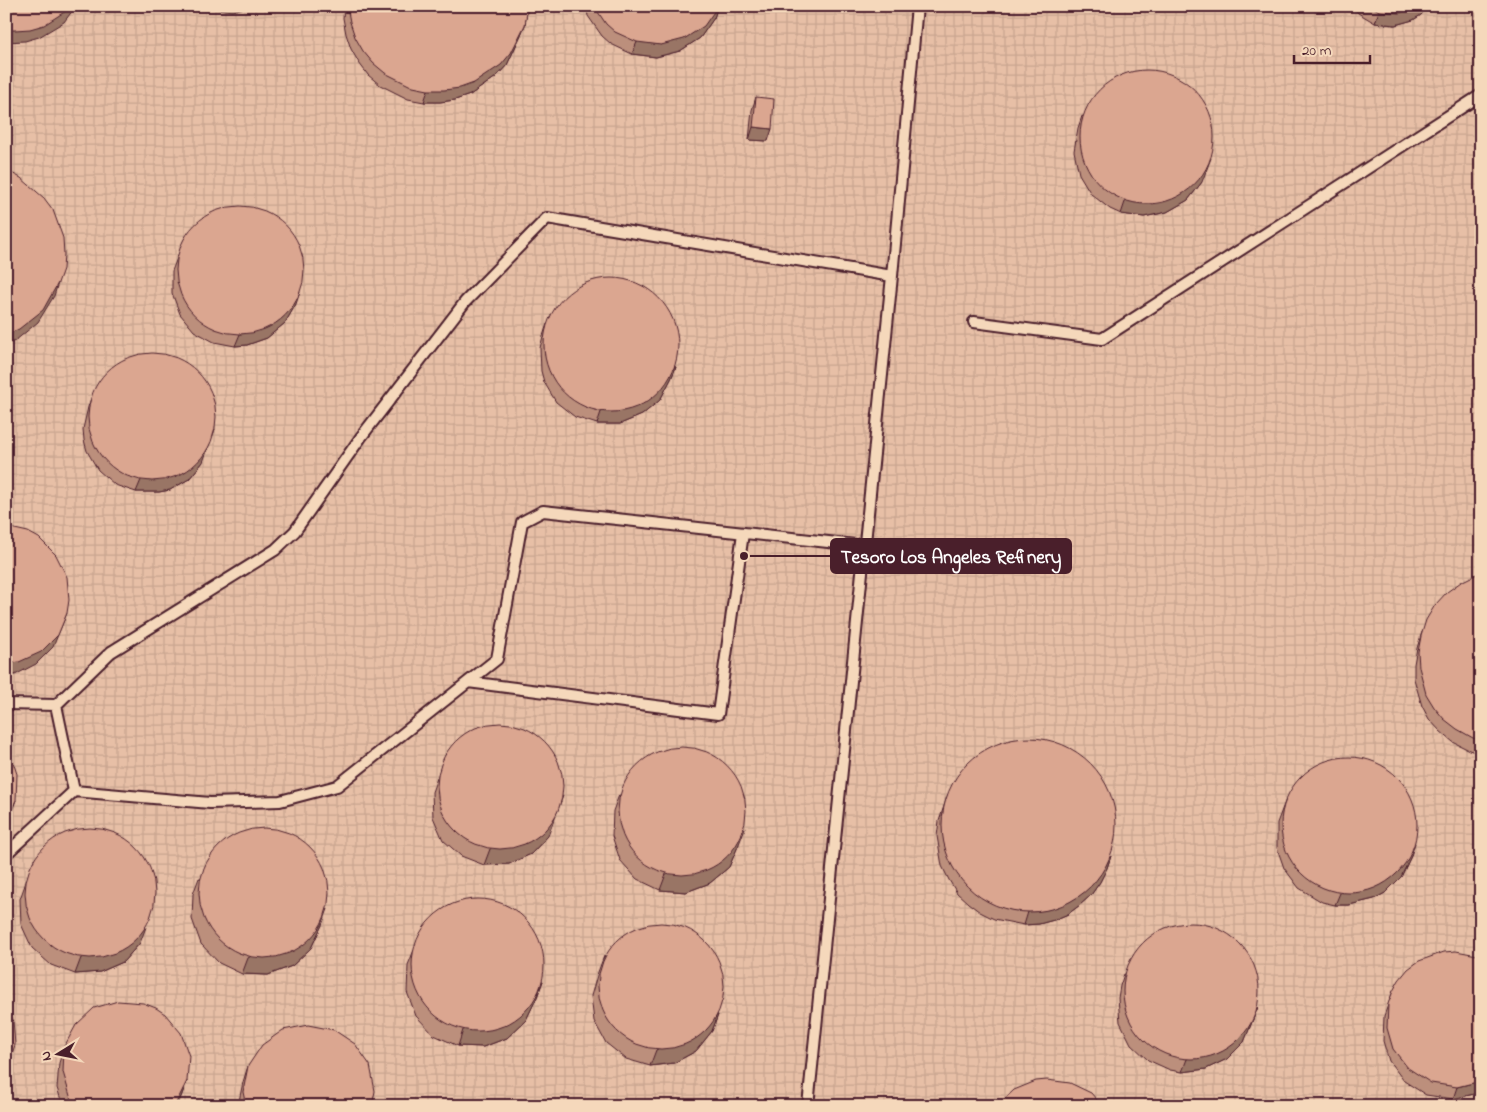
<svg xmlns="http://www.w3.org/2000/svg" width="1487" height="1112" viewBox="0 0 1487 1112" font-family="'Indie Flower',sans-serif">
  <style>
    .industrial { fill: url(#industrial-grid) }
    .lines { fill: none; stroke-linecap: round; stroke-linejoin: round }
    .lane-casing { stroke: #4a1f2b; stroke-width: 14 }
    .lane { stroke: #f5d8bb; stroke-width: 10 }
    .wall { fill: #bc8f7c; stroke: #4a1f2b }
    .shaded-wall { fill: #997465; stroke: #4a1f2b }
    .building { fill: #dba690; stroke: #4a1f2b }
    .leader { fill: none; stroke: #4a1f2b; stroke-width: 2 }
    .callout-dot { fill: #4a1f2b; stroke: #f5d8bb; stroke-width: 2 }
    .callout { fill: #4a1f2b; stroke: #4a1f2b; stroke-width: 2 }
    .callout-label { font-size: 19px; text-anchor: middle; font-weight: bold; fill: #fff }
  </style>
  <defs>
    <pattern id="industrial-grid" width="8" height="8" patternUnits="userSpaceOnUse" patternTransform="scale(1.25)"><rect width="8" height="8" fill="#e7bfa6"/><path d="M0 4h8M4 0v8" fill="none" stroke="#c8a48f"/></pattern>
  </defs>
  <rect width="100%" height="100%" fill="#f0ceb2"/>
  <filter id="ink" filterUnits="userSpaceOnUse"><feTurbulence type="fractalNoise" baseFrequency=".02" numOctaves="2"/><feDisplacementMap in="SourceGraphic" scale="10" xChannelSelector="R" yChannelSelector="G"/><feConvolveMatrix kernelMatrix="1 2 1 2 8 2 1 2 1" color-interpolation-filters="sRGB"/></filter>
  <g filter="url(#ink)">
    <path class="industrial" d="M 6,6 L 1481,6 L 1481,1106 L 6,1106 Z"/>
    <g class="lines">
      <g class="lane-casing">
        <path id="lane" d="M 974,322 L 1102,339 L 1481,95
          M 468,682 L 718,714 L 743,533
          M 6,704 L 56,705
          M 74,791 L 210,803 L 280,801 L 337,786 L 497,659 L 522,522 L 543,511 L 865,546
          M 6,854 L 74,791 L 56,705 L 111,652 L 275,550 L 295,531 L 361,437 L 465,302 L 547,218 L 892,276 L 917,6
          M 808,1106 L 892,276"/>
      </g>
      <use href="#lane" class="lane"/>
    </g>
    <path class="wall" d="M 344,6 L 528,6 L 525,25 L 520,37 L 507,65 L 496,77 L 470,95 L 455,100 L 440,102 L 424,102 L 408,99 L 380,85 L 368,75 L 359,63 L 351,49 L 346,34 L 343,18 Z
      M 586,6 L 718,6 L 714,18 L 700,38 L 680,51 L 656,57 L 632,54 L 611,44 L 602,36 L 588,16 Z
      M 1352,6 L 1429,6 L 1421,15 L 1413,20 L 1395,25 L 1375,23 L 1358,13 Z
      M 756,97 L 768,141 L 749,140 L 752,110 Z
      M 1082,116 L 1202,182 L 1188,200 L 1167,212 L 1144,217 L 1121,214 L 1110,209 L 1091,194 L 1079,174 L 1074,151 L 1078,128 Z
      M 185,237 L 296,304 L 285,323 L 267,338 L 247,345 L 235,346 L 214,342 L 194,331 L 180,314 L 172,293 L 172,271 Z
      M 547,324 L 676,367 L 671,379 L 660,400 L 642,415 L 620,424 L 597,424 L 575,417 L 556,402 L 544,382 L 541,371 L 540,348 L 543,336 Z
      M 92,395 L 203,462 L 189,479 L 170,490 L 159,492 L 136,492 L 115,485 L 98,470 L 87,451 L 84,440 L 83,429 L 88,407 Z
      M 1481,573 L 1481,754 L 1469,750 L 1453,742 L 1440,731 L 1429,719 L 1422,706 L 1414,679 L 1414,664 L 1417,648 L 1422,632 Z
      M 446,753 L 548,836 L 531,854 L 509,864 L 484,865 L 461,856 L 443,840 L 433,817 L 432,792 Z
      M 948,794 L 1111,856 L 1107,868 L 1100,882 L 1091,895 L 1080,905 L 1068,914 L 1054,920 L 1039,924 L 1024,925 L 994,919 L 980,912 L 968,903 L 957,893 L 949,880 L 942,866 L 937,836 L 939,821 Z
      M 619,795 L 739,844 L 729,867 L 710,883 L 686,892 L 660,890 L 637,879 L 620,860 L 612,836 L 613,811 Z
      M 1286,799 L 1411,856 L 1401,877 L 1385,893 L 1374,899 L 1349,905 L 1335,905 L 1322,902 L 1299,888 L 1284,868 L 1277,848 L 1277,823 Z
      M 34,859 L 140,943 L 123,962 L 100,972 L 75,974 L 51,965 L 32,948 L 21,924 L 20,899 Z
      M 199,878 L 322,925 L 311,948 L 292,966 L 268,975 L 242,974 L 219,963 L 201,944 L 192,919 L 193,894 Z
      M 414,950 L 543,981 L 537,997 L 526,1020 L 507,1038 L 483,1047 L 458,1046 L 434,1035 L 416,1016 L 407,992 L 408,965 Z
      M 604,956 L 718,1015 L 712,1031 L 696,1051 L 674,1063 L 650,1066 L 626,1059 L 606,1043 L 594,1021 L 591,996 L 598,972 Z
      M 1481,957 L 1481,1092 L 1478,1093 L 1453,1099 L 1426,1095 L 1404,1081 L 1389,1061 L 1383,1041 L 1384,1016 L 1393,991 Z
      M 1124,974 L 1258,1007 L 1244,1042 L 1227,1059 L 1206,1069 L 1182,1072 L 1170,1070 L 1148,1060 L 1131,1044 L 1120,1022 L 1118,998 L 1120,986 Z
      M 64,1047 L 187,1081 L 181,1097 L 177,1106 L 63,1106 L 57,1088 L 59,1063 Z
      M 248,1066 L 372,1106 L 238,1106 L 243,1082 Z"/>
    <path class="shaded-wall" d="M 71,6 L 76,6 L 64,22 L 39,37 L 25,41 L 6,42 L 6,30 Z
      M 210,6 L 253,6 L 232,11 L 209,8 Z
      M 718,6 L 714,18 L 700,38 L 680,51 L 656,57 L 632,54 L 637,42 Z
      M 1420,6 L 1429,6 L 1421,15 L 1413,20 L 1395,25 L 1375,23 L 1379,11 Z
      M 525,25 L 520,37 L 507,65 L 496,77 L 470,95 L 455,100 L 440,102 L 424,102 L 428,90 Z
      M 753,127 L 772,129 L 768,141 L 749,140 Z
      M 1211,158 L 1202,182 L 1188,200 L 1167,212 L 1144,217 L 1121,214 L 1125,202 Z
      M 58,283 L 54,296 L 38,322 L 15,341 L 6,345 L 6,335 Z
      M 300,292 L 296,304 L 285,323 L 267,338 L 247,345 L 235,346 L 240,334 Z
      M 676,367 L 671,379 L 660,400 L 642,415 L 620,424 L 597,424 L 601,412 Z
      M 215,429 L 203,462 L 189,479 L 170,490 L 159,492 L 136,492 L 141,480 Z
      M 67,613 L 53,647 L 36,664 L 15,675 L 6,675 L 6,664 Z
      M 563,796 L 548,836 L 531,854 L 509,864 L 484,865 L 490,849 Z
      M 16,800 L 10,816 L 6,824 L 6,821 Z
      M 745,828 L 739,844 L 729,867 L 710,883 L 686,892 L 660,890 L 666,874 Z
      M 1415,843 L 1411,856 L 1401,877 L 1385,893 L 1374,899 L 1349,905 L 1335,905 L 1340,893 Z
      M 1111,856 L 1107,868 L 1100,882 L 1091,895 L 1080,905 L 1068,914 L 1054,920 L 1039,924 L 1024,925 L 1028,912 Z
      M 328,909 L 322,925 L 311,948 L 292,966 L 268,975 L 242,974 L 248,958 Z
      M 146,927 L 140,943 L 123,962 L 100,972 L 75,974 L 81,958 Z
      M 543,981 L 537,997 L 526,1020 L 507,1038 L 483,1047 L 458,1046 L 463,1030 Z
      M 1258,1007 L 1244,1042 L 1227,1059 L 1206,1069 L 1182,1072 L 1187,1059 Z
      M 718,1015 L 712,1031 L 696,1051 L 674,1063 L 650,1066 L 656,1050 Z
      M 187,1081 L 181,1097 L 177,1106 L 173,1106 Z
      M 1481,1081 L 1481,1092 L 1478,1093 L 1453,1099 L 1457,1087 Z"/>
    <path class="building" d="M 6,6 L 71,6 L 69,9 L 44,25 L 30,29 L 15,30 L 6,30 Z
      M 347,6 L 528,6 L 525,25 L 511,53 L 501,65 L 474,83 L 460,88 L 444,90 L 428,90 L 413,87 L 385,73 L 373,63 L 363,51 L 355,37 L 350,22 Z
      M 594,6 L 718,6 L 704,26 L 684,39 L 661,45 L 637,42 L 615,32 L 606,24 Z
      M 1371,6 L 1420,6 L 1399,13 L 1379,11 Z
      M1080 137a67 67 0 1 1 134 0a67 67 0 1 1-134 0Z
      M 756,97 L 774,99 L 772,129 L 753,127 Z
      M 6,170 L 21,178 L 44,198 L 53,210 L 63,238 L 64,254 L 63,269 L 58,283 L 43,310 L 19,329 L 6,335 Z
      M176 270a64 64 0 1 1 128 0a64 64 0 1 1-128 0Z
      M544 345a67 67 0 1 1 134 0a67 67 0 1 1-134 0Z
      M88 417a64 64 0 1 1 128 0a64 64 0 1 1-128 0Z
      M 6,527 L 28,532 L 39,538 L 56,555 L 67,577 L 69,600 L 67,613 L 58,635 L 41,652 L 19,662 L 6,664 Z
      M 1481,573 L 1481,740 L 1473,738 L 1457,729 L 1444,719 L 1434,707 L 1426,694 L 1419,667 L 1418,652 L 1421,636 L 1426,620 L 1435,605 L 1447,592 L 1461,582 L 1477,574 Z
      M437 786a63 63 0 1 1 126 0a63 63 0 1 1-126 0Z
      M942 825a87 87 0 1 1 174 0a87 87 0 1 1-174 0Z
      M618 811a64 64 0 1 1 128 0a64 64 0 1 1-128 0Z
      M 6,748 L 9,750 L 17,774 L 16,800 L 6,821 Z
      M1281 825a68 68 0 1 1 136 0a68 68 0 1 1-136 0Z
      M199 893a65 65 0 1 1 130 0a65 65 0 1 1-130 0Z
      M25 893a65 65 0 1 1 130 0a65 65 0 1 1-130 0Z
      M412 965a66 66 0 1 1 132 0a66 66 0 1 1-132 0Z
      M1123 991a68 68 0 1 1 136 0a68 68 0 1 1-136 0Z
      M598 986a63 63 0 1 1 126 0a63 63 0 1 1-126 0Z
      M 1456,951 L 1477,955 L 1481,957 L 1481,1081 L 1457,1087 L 1431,1083 L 1408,1068 L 1393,1049 L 1387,1028 L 1388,1004 L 1393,991 L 1399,980 L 1408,969 L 1419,961 L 1444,952 Z
      M 118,1001 L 143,1003 L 156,1008 L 165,1014 L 181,1033 L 189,1056 L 187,1081 L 176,1103 L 173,1106 L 79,1106 L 70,1096 L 63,1072 L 64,1047 L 76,1025 L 94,1008 Z
      M 6,1005 L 13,1020 L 15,1045 L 6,1071 Z
      M 308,1025 L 334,1030 L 355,1044 L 370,1065 L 375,1091 L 372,1106 L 246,1106 L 243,1092 L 248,1066 L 262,1045 L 283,1030 Z
      M 1047,1080 L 1070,1083 L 1091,1093 L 1102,1106 L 997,1106 L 1014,1090 L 1036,1081 Z"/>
  </g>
  <path class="leader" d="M744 556L831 556"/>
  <circle class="callout-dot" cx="744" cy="556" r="5"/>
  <rect class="callout" x="831" y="539" width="240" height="34" rx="5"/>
  <g class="callout-label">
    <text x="951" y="563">Tesoro Los Angeles Refinery</text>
  </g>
  <rect width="1487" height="1112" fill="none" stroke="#f5d8bb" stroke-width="25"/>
  <rect x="12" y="12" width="1462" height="1087" fill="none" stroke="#4a1f2b" stroke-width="2" filter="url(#ink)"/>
  <g transform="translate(58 1054) rotate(260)" stroke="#f5d8bb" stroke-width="4" paint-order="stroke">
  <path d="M0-4L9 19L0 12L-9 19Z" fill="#4a1f2b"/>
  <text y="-8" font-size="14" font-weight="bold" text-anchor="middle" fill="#4a1f2b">N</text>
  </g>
  <path d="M1294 55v8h76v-8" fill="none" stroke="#4a1f2b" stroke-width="2.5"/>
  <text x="1302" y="55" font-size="15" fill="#4a1f2b" stroke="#f5d8bb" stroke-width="4" paint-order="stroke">20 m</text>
</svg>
